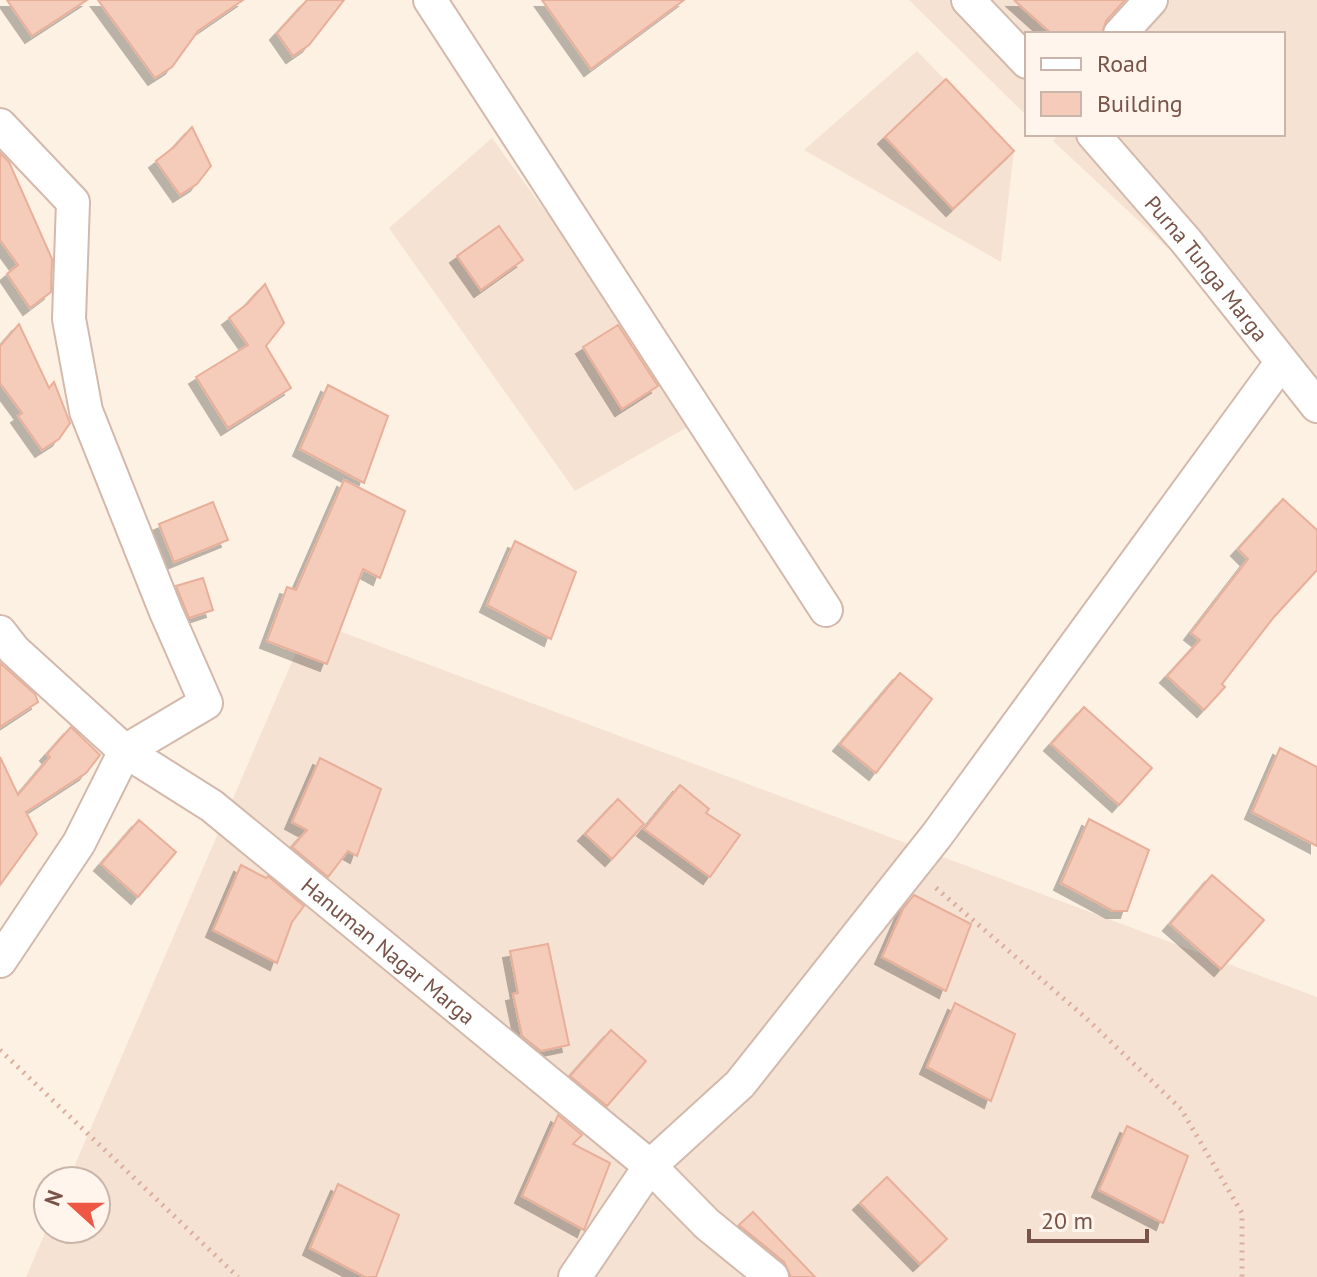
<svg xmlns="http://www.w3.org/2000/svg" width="1317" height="1277" viewBox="0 0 1317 1277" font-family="'PT Sans',sans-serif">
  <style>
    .residential { fill: #f6e2d2 }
    .building { fill: #f5cbba; stroke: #e8af9a; stroke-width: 2; filter: url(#shadow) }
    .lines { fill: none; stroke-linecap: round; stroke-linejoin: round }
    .street-casing { stroke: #d2b9ac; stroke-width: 36 }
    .path { stroke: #daae9d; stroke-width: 5; stroke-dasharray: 2 6; stroke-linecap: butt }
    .street { stroke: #fff; stroke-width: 32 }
    .labels { text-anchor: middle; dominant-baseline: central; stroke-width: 8; stroke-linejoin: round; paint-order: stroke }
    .street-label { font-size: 22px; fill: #785448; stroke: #fff5ec }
  </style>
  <defs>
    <filter id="shadow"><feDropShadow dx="-7" dy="7" stdDeviation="0" flood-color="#0004"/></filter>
  </defs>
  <rect width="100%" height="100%" fill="#fdf1e4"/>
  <path class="residential" d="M 909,0 L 1143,0 L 1110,34 L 1027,34 L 1027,116 Z
    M 1170,0 L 1317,0 L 1317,387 L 1053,141 L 1059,134 L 1283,134 L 1283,34 L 1142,34 Z
    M 917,51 L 1014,151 L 1001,262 L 804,150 Z
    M 492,138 L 698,421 L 575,491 L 389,228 Z
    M 310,620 L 1317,997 L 1317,1277 L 26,1277 L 48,1226 L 48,1229 L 96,1229 L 96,1181 L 68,1181 Z"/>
  <path class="building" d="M 7,0 L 87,0 L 32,36 Z
    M 98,0 L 243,0 L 198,31 L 172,67 L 155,78 Z
    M 307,0 L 344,0 L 309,45 L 293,56 L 277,33 Z
    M 542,0 L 684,0 L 591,69 Z
    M 1014,0 L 1125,0 L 1106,21 L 1102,34 L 1052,34 Z
    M 946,79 L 1014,151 L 953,209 L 885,137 Z
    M 192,127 L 211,166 L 197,184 L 180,195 L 156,161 L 174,147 Z
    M 0,153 L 9,162 L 52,259 L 51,292 L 30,308 L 7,274 L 18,265 L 0,240 Z
    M 499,226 L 523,260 L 481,290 L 457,256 Z
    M 265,284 L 284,323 L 266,346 L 291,388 L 228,428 L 196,377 L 248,345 L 229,318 L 247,304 Z
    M 19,324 L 49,388 L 54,382 L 70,423 L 59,439 L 42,450 L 18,416 L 22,413 L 0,383 L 0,346 Z
    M 618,325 L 658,386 L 622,409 L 583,347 Z
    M 328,385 L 388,416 L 364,483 L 300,449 Z
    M 344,480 L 405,511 L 380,578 L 363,569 L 327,664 L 267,641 L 287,587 L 296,590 Z
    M 1283,499 L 1317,530 L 1317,570 L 1274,617 L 1222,684 L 1225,687 L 1204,710 L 1167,676 L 1200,640 L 1191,633 L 1248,559 L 1238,549 Z
    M 213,502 L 228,540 L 174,562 L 159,524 Z
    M 515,541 L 576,572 L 551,639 L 487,605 Z
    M 203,578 L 213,610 L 189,618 L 176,586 Z
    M 0,663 L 35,694 L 38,702 L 0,727 Z
    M 900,673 L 932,699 L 876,773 L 840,744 Z
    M 1084,707 L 1152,768 L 1119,805 L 1051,744 Z
    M 71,727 L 100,755 L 86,773 L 26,812 L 37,834 L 0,885 L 0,757 L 18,795 L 50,757 L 47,754 Z
    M 1280,748 L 1317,767 L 1317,846 L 1252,812 Z
    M 320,758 L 381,789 L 357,856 L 348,851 L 328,877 L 292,847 L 307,830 L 292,822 Z
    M 680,785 L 709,809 L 706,813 L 740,835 L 710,877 L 644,829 Z
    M 618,799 L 644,824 L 612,859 L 585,834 Z
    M 1089,819 L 1149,850 L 1127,911 L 1113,911 L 1061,883 Z
    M 139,820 L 176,852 L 138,897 L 101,864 Z
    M 241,865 L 266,878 L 268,876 L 304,906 L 292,922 L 277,963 L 213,930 Z
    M 1212,875 L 1264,920 L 1221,969 L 1170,924 Z
    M 914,895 L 971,924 L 946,991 L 882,957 L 903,909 Z
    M 548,944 L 569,1045 L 541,1051 L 522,1036 L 513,994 L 518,993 L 510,951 Z
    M 955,1003 L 1015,1034 L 991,1101 L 927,1067 Z
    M 611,1030 L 646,1061 L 607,1106 L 570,1076 Z
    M 558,1115 L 582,1135 L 573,1144 L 610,1163 L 584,1230 L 522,1196 Z
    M 1127,1126 L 1188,1156 L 1163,1223 L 1099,1190 Z
    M 887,1177 L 947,1239 L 920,1264 L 860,1203 Z
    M 338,1184 L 399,1215 L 376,1277 L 365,1277 L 310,1248 Z
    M 753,1212 L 815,1277 L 791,1277 L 784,1262 L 739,1225 Z"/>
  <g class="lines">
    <g class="street-casing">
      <g id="street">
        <path d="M 430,0 L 826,610"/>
        <path d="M 968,0 L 1027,62"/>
        <path d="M 1120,34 L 1151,0"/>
        <path d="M 0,125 L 73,202 L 69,319 L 86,411 L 166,612 L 206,703 L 125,751 L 79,843 L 0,961"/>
        <path id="s1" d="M 1093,134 L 1186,241 L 1317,406"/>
        <path id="s2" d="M 0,632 L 14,650 L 125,751 L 212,806 L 650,1166 L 707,1224 L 772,1277"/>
        <path d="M 575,1277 L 650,1166 L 740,1084 L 937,835 L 1281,363"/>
      </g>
    </g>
    <path class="path" d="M 936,888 L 1086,1018 L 1181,1109 L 1242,1213 L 1242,1277
      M 0,1050 L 238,1277"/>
    <use href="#street" class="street"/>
  </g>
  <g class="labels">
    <g class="street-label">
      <text stroke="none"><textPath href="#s1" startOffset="176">Purna Tunga Marga</textPath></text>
      <text stroke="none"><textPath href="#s2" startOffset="504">Hanuman Nagar Marga</textPath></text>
    </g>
  </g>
  <rect x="1025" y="32" width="260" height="104" fill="#fff5ec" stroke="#c9b5aa" stroke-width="2"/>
  <rect x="1041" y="58" width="40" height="12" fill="#ffffff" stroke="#c9b5aa" stroke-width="2"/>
  <text x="1097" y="72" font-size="24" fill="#785448">Road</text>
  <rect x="1041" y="92" width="40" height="24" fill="#f5cbba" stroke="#c9b5aa" stroke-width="2"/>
  <text x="1097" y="112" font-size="24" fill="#785448">Building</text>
  <g transform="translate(72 1205) rotate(291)"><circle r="38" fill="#fff5ec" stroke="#c9b5aa" stroke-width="2"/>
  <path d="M0-6L14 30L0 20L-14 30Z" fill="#ee5743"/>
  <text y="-12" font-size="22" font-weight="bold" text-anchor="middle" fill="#785448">N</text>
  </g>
  <path d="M1029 1229v12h118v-12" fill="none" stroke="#785448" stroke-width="4"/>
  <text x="1041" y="1229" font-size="24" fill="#785448" stroke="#fff5ec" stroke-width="6" paint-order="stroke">20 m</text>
</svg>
